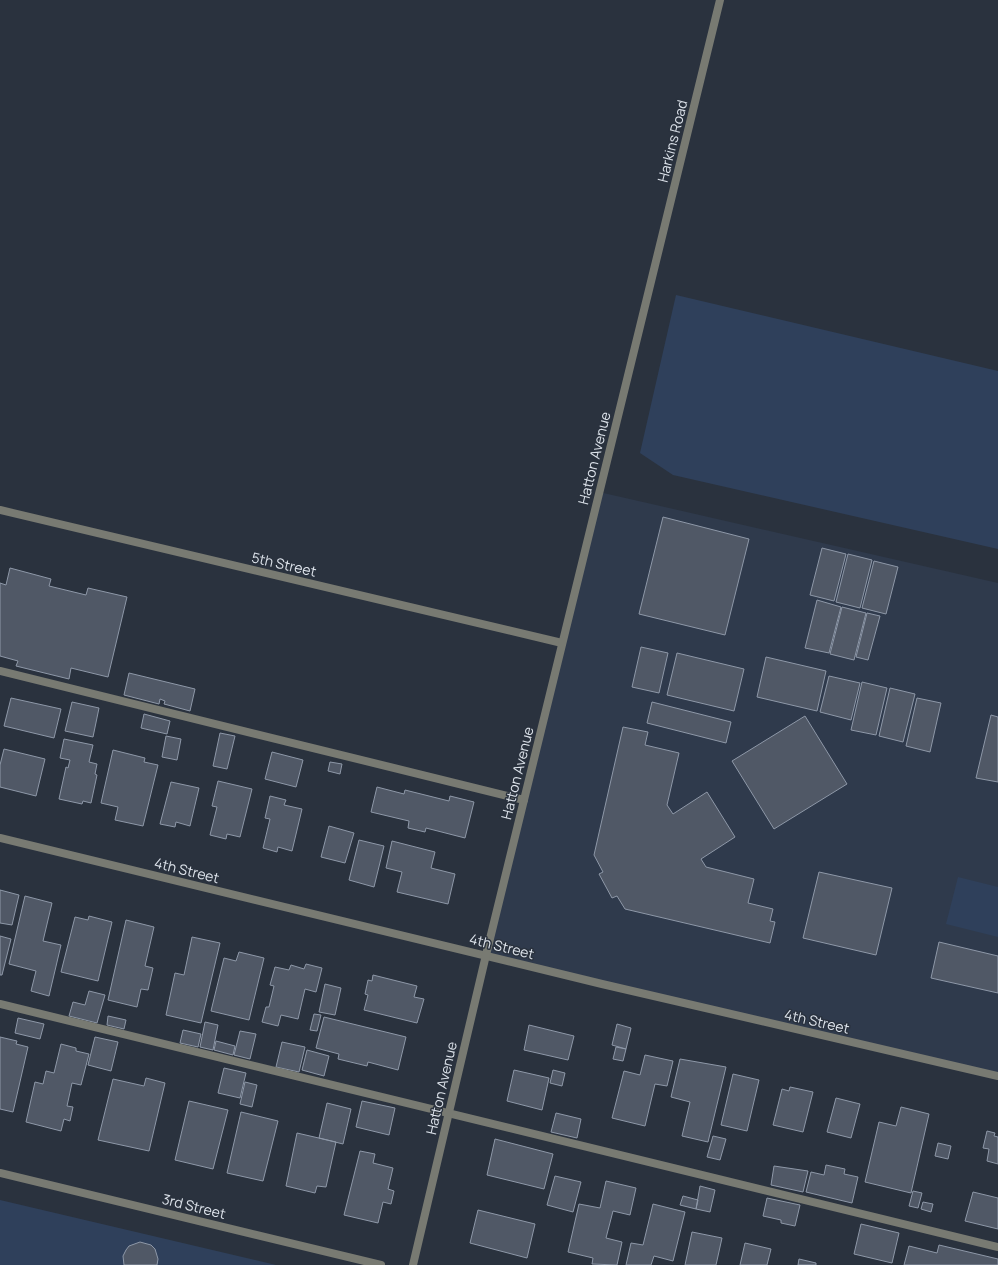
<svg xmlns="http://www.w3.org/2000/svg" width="998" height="1265" viewBox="0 0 998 1265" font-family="Manrope,sans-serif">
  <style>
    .built { fill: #2f3a4c }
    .green { fill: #2f405b }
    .building { fill: #505866; stroke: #8e98a8 }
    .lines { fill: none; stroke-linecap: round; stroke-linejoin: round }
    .service { stroke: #787a72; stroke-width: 8 }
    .minor { stroke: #787a72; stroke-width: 8 }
    .tertiary { stroke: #787a72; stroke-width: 8 }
    .labels { text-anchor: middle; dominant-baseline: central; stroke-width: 3; stroke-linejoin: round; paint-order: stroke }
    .street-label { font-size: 14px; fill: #dce2ea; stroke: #2a323e }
  </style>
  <rect width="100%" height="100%" fill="#2a323e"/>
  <path class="built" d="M 599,492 L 998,583 L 998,1076 L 486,955 Z"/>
  <path class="green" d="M 676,295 L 998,371 L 998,549 L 673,475 L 640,453 Z
    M 958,877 L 998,887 L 998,937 L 946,924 Z
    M 0,1200 L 276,1265 L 0,1265 Z"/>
  <path class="building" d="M 663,517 L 749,539 L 725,635 L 639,614 Z
    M 822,548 L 846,554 L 834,601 L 810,595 Z
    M 848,554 L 872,560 L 860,608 L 836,602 Z
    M 874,561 L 898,567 L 886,614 L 862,608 Z
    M 10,568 L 51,579 L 49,586 L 86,595 L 88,588 L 127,597 L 108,677 L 71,668 L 69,679 L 16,666 L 18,661 L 0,656 L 0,583 L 6,585 Z
    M 817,600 L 841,607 L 829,653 L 805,648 Z
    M 842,607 L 866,613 L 854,660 L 830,654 Z
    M 867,613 L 880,616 L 868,660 L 856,657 Z
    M 641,647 L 668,653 L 659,693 L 632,687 Z
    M 677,653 L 744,669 L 734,711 L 667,695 Z
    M 766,657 L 826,671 L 817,711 L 757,697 Z
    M 129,673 L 195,689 L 190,711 L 164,704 L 165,701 L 160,699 L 159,704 L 124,695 Z
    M 829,676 L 860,683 L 851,720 L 820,712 Z
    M 862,682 L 887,688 L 876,735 L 851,730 Z
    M 890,688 L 915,694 L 903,742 L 879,736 Z
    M 11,698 L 61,709 L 54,738 L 4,726 Z
    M 917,698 L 941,703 L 930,752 L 906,746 Z
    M 72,702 L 99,708 L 93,737 L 65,731 Z
    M 652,702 L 731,722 L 726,743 L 647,723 Z
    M 144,714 L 170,721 L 167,734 L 141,728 Z
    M 991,715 L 998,717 L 998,782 L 976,778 Z
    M 805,716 L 847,784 L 774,829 L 732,761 Z
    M 623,727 L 648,732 L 645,745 L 679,753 L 667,805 L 673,814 L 707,792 L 735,837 L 701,859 L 706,867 L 754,879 L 748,903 L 773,909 L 770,921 L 775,922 L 770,943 L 625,909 L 617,896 L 612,898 L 599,874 L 603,872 L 594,855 Z
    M 220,733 L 235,736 L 227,769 L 213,766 Z
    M 166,736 L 181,739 L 177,760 L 162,757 Z
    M 64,739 L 93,745 L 89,762 L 97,764 L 95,774 L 97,775 L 91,803 L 83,801 L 82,804 L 59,799 L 66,767 L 68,768 L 70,760 L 60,758 Z
    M 4,749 L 45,759 L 36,796 L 0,787 L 0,765 Z
    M 113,750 L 145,758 L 144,762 L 158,765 L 143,826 L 115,820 L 118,807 L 101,803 Z
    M 272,752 L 303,760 L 296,787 L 265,779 Z
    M 330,762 L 342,764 L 340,774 L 328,771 Z
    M 218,781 L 252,789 L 240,837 L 227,834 L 226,839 L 210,835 L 217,807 L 212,806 Z
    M 171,782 L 199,788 L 190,826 L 176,822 L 175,827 L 160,824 Z
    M 377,787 L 404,794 L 405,790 L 449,801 L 450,796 L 474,802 L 465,838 L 426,828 L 425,832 L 408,828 L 409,821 L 371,812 Z
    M 270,796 L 286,800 L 284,805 L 302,809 L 292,851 L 278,847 L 277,852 L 263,848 L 270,819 L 265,818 Z
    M 329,826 L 354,833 L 345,863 L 321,857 Z
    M 359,840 L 384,846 L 374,887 L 349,880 Z
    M 392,841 L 435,852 L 431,868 L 455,874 L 448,904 L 397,892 L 402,872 L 386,868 Z
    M 819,872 L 892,888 L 876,955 L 803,938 Z
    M 0,890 L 19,895 L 12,925 L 0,923 Z
    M 25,896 L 52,903 L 43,941 L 61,945 L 49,996 L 31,991 L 36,971 L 9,964 Z
    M 89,916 L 112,922 L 98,981 L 61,972 L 75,917 L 88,920 Z
    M 126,920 L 154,927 L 145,966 L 153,968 L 148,990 L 141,989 L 137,1007 L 108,1000 Z
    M 0,936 L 11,939 L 2,975 L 0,975 Z
    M 192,937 L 220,943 L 201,1023 L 166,1015 L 175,973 L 184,975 Z
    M 939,942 L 998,956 L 998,993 L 931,978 Z
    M 239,952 L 264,958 L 249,1020 L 211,1011 L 224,958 L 236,961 Z
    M 306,964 L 322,968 L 316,992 L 305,989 L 298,1019 L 281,1015 L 278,1026 L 262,1022 L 266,1007 L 269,1007 L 274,986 L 270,985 L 275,967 L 289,970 L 291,965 L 304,969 Z
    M 373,975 L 417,986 L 414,997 L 424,999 L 417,1023 L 364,1010 L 368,995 L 365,994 L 368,980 L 372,981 Z
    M 325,984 L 341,988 L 335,1015 L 319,1012 Z
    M 89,991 L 105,995 L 97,1023 L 69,1016 L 73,1002 L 85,1005 Z
    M 314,1014 L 321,1015 L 317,1031 L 310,1030 Z
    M 108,1016 L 126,1020 L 124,1029 L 107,1025 Z
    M 324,1017 L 406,1037 L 398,1070 L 368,1062 L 367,1066 L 338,1059 L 339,1054 L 316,1048 Z
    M 18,1018 L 44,1024 L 40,1039 L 15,1033 Z
    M 205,1022 L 218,1025 L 213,1050 L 200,1047 Z
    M 617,1024 L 631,1028 L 626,1049 L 612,1045 Z
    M 529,1025 L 574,1036 L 568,1060 L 524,1050 Z
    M 183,1030 L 201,1034 L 198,1047 L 180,1043 Z
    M 240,1031 L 256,1034 L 250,1059 L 234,1055 Z
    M 0,1037 L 17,1041 L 16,1044 L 28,1047 L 13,1112 L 0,1109 Z
    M 95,1037 L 118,1042 L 111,1071 L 88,1065 Z
    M 216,1041 L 235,1046 L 233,1055 L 214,1050 Z
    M 282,1042 L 305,1047 L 299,1072 L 276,1067 Z
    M 61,1044 L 76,1048 L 76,1051 L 89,1054 L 81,1085 L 72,1083 L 67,1106 L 73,1107 L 70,1121 L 64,1119 L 61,1131 L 26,1122 L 35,1082 L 43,1084 L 46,1071 L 54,1073 Z
    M 616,1047 L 626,1049 L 623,1061 L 613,1059 Z
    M 307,1050 L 329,1056 L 324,1076 L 302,1070 Z
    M 645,1055 L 673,1061 L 667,1086 L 655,1084 L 645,1126 L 612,1118 L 624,1071 L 640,1075 Z
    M 680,1059 L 726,1067 L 708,1142 L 682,1136 L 690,1102 L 671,1097 Z
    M 224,1068 L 246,1073 L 240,1098 L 218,1093 Z
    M 514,1070 L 549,1078 L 542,1110 L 507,1101 Z
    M 553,1070 L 565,1073 L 562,1086 L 550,1083 Z
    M 733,1074 L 759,1080 L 747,1131 L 721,1125 Z
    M 146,1078 L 165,1083 L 149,1151 L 98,1140 L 113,1079 L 144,1086 Z
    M 245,1082 L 257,1085 L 252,1107 L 240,1104 Z
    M 790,1087 L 813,1092 L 803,1132 L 773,1125 L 782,1089 L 789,1091 Z
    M 836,1098 L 860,1104 L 851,1138 L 827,1132 Z
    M 189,1101 L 228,1110 L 213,1169 L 175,1160 Z
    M 362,1101 L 395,1108 L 389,1135 L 356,1127 Z
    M 327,1103 L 351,1109 L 343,1144 L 319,1138 Z
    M 901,1107 L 929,1114 L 911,1193 L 865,1182 L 879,1122 L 896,1126 Z
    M 241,1112 L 278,1121 L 263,1181 L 227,1173 Z
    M 556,1113 L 581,1119 L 577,1138 L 551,1132 Z
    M 987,1131 L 995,1133 L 994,1136 L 998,1137 L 998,1164 L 987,1161 L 989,1149 L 983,1148 Z
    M 297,1133 L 336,1142 L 326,1187 L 317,1186 L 315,1193 L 286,1186 Z
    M 713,1136 L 726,1139 L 720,1160 L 707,1157 Z
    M 495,1139 L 553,1154 L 544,1189 L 487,1175 Z
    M 938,1143 L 951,1146 L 948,1159 L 935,1156 Z
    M 360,1151 L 375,1154 L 373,1163 L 393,1168 L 388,1189 L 394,1191 L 391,1204 L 383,1202 L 378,1223 L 344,1215 Z
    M 826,1165 L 845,1169 L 844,1174 L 858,1177 L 852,1203 L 806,1192 L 811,1172 L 824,1175 Z
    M 774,1166 L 808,1171 L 803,1192 L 771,1185 Z
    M 555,1176 L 581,1182 L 573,1212 L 547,1205 Z
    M 606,1181 L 636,1188 L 630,1215 L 613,1211 L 606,1238 L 622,1242 L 617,1265 L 592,1264 L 593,1258 L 568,1252 L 579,1204 L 600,1208 Z
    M 700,1186 L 715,1190 L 710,1212 L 696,1209 Z
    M 913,1191 L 922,1193 L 918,1208 L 909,1206 Z
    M 973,1192 L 998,1198 L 998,1229 L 965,1221 Z
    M 683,1196 L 698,1200 L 696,1209 L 680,1205 Z
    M 767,1198 L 800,1205 L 795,1226 L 781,1223 L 781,1220 L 763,1216 Z
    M 923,1202 L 933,1204 L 931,1212 L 921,1209 Z
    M 653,1204 L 685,1212 L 673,1261 L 654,1256 L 651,1265 L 626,1265 L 631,1243 L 643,1245 Z
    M 478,1210 L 535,1224 L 527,1258 L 470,1243 Z
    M 861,1224 L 899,1233 L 892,1263 L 854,1254 Z
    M 692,1232 L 722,1238 L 716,1265 L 685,1265 Z
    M 140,1242 L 151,1245 L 155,1249 L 158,1259 L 157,1265 L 124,1265 L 123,1256 L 126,1250 L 129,1246 Z
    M 745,1243 L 771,1249 L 767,1265 L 740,1265 Z
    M 939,1245 L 998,1259 L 998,1265 L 904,1265 L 909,1246 L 937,1253 Z
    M 799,1259 L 816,1263 L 816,1265 L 798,1265 Z"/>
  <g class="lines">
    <path class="service" d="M 0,671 L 524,800
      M 0,1004 L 998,1247"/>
    <path class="minor" d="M 0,510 L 562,643
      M 0,838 L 602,984 L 998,1076
      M 0,1173 L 381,1265"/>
    <path class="tertiary" d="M 413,1265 L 486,955 L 720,0"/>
  </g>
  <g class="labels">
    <g class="street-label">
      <text transform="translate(672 141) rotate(-76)">Harkins Road</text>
      <text transform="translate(594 458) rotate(-76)">Hatton Avenue</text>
      <text transform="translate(284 564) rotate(13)">5th Street</text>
      <text transform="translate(517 773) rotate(-76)">Hatton Avenue</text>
      <text transform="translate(187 870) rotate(14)">4th Street</text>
      <text transform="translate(502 946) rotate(14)">4th Street</text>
      <text transform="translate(817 1021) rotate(13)">4th Street</text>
      <text transform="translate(441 1088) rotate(-77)">Hatton Avenue</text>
      <text transform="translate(194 1206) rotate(14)">3rd Street</text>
    </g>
  </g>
</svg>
